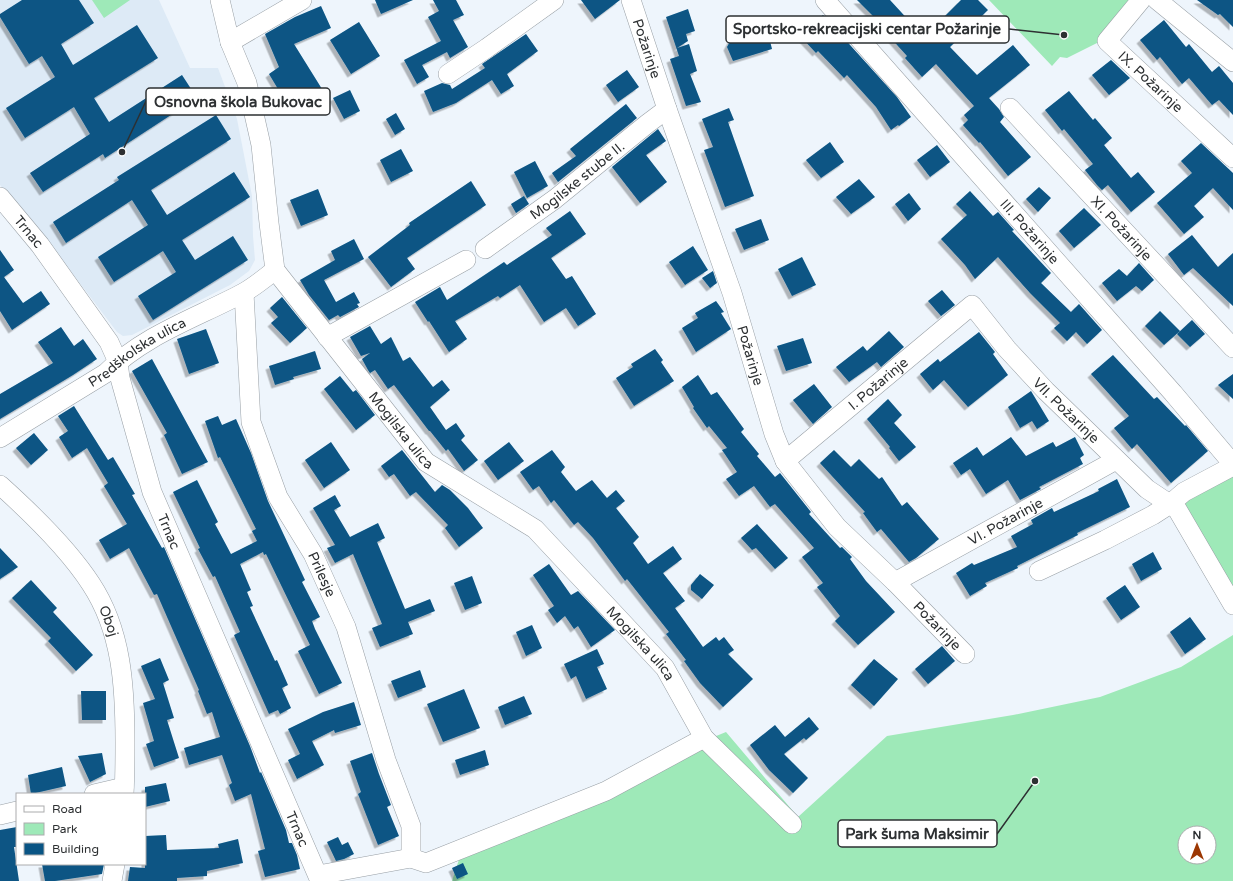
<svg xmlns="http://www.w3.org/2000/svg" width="1233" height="881" viewBox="0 0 1233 881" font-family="'Varela Round',sans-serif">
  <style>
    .built { fill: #ddeaf6 }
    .green { fill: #9ee9b8; fill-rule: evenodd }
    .building { fill: #095484; filter: url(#shadow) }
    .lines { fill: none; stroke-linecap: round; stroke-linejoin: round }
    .minor-casing { stroke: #989fa5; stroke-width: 20 }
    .minor { stroke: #fff; stroke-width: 19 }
    .labels { text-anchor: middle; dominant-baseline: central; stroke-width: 4; stroke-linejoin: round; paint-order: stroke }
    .street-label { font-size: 14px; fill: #2d3032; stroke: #fff }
    .leader { fill: none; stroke: #2d3032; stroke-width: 1.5 }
    .callout-dot { fill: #2d3032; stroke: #fff; stroke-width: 1.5 }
    .callout { fill: #fff; stroke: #2d3032; stroke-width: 1.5 }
    .callout-label { font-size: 15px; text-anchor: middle; font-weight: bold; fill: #2d3032 }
  </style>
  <defs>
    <filter id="shadow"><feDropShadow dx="-3.5" dy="3.5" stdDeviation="0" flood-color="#0004"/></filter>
  </defs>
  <rect width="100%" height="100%" fill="#eef5fc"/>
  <path class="built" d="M 0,0 L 159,0 L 190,68 L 218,68 L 237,119 L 252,196 L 253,236 L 255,260 L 249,271 L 230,285 L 132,335 L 123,336 L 117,332 L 47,240 L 0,185 Z"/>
  <path class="green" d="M 92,0 L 130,0 L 104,18 Z
    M 989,0 L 1134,0 L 1102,39 L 1097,43 L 1067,58 L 1060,57 L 1052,66 Z
    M 1233,474 L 1233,596 L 1184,506 L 1185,496 Z
    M 1233,635 L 1233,881 L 452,881 L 466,838 L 726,732 L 798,817 L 887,736 L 1013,715 L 1100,697 L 1181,667 ZM 1185,833 L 1209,833 L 1209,857 L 1185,857 Z"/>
  <path class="building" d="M 22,0 L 79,0 L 94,23 L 61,44 L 73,65 L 137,25 L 158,58 L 94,98 L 109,122 L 182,75 L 197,98 L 105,158 L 103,154 L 43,192 L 30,173 L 90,134 L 74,107 L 25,138 L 6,108 L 55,77 L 42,56 L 29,64 L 0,17 L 0,14 Z
    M 375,0 L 413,0 L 381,14 Z
    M 433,0 L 456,0 L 464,15 L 453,20 L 468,47 L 450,58 L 447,52 L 422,65 L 429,77 L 417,84 L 404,60 L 441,41 L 428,17 L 439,11 Z
    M 581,0 L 620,0 L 595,19 Z
    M 857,0 L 890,0 L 924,37 L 961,0 L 978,0 L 988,10 L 950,47 L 977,75 L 1013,45 L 1030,65 L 989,98 L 999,109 L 1004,117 L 1000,122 L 1031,157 L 1008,176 L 980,142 L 979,143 L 963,125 L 968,120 L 964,115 L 974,106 L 936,64 L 922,77 L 905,58 L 907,56 L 879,25 L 881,24 Z
    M 1197,0 L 1233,0 L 1233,27 L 1220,14 L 1218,15 Z
    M 321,6 L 331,28 L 294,44 L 322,89 L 290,109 L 269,74 L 279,67 L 265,34 L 295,17 Z
    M 688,9 L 695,31 L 686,34 L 688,41 L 677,48 L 689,44 L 697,71 L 690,74 L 701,102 L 686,106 L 670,59 L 679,56 L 666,17 Z
    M 823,15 L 897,97 L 911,117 L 899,126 L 898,125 L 891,130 L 876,107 L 847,75 L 844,78 L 818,51 L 816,53 L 800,36 Z
    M 1164,20 L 1186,47 L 1189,44 L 1212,72 L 1219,66 L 1233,83 L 1233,115 L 1219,100 L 1212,105 L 1189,78 L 1182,84 L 1160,57 L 1157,60 L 1140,40 Z
    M 765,21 L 772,49 L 733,61 L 727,47 L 733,36 L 744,32 L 743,28 Z
    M 359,22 L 380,56 L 351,74 L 330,40 Z
    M 526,34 L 538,51 L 507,74 L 514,86 L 501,94 L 492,80 L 456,103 L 433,112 L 424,91 L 442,83 L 450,85 L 452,89 L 485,68 L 482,64 Z
    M 1111,60 L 1130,78 L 1109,95 L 1092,75 Z
    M 627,70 L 639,87 L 618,102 L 606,85 Z
    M 350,90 L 360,111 L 344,119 L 333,98 Z
    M 1069,91 L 1093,120 L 1095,118 L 1112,138 L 1104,145 L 1131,178 L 1138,172 L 1155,192 L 1131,212 L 1108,185 L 1102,190 L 1097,185 L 1085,170 L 1093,164 L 1064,129 L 1062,131 L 1045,110 Z
    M 626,104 L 637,118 L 558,182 L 552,173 L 576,156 L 570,149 Z
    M 729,108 L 734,120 L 728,122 L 754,196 L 725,207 L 704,150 L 713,147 L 702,119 Z
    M 396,113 L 405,129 L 395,135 L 386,119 Z
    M 216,115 L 231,139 L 151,190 L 167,215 L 234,172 L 250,197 L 182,240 L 195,260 L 233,236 L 248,260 L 153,320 L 138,296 L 176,272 L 163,251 L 114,282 L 98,257 L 148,225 L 132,200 L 66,243 L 53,222 L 119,180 L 117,177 Z
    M 658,129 L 666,141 L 646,155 L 667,182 L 640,203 L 612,167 Z
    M 830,142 L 844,162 L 821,178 L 806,160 Z
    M 1201,143 L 1233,173 L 1233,210 L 1213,188 L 1194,206 L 1204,217 L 1184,234 L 1157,203 L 1192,173 L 1181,161 Z
    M 937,145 L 950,162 L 930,177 L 917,160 Z
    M 401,149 L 413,171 L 391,182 L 380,160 Z
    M 535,161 L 548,186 L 527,198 L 514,172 Z
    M 859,179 L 875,197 L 851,214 L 836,197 Z
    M 471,181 L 486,205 L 407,258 L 415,269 L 391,287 L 368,257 L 410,225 L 409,223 Z
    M 1039,187 L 1051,198 L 1038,212 L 1026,199 Z
    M 318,189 L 328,215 L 301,226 L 290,200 Z
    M 970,191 L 993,216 L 998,212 L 1014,230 L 1012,231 L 1051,273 L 1041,283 L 1071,312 L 1079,304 L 1102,330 L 1087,344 L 1076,332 L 1067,341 L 1054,328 L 1060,323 L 1030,293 L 998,257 L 975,279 L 965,265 L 941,239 L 967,215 L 956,204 Z
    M 909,193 L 921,209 L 908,221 L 895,204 Z
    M 524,196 L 529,204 L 516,213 L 511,204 Z
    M 1084,208 L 1101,225 L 1074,248 L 1059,231 Z
    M 570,211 L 586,234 L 551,258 L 566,279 L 572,276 L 596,314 L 578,326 L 566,308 L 544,322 L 520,285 L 500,298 L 498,296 L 455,321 L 467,339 L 449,352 L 429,321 L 428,322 L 415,302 L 440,287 L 447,300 L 504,262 L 507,265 L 552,235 L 546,228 Z
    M 761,219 L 769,240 L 744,250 L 735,229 Z
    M 1192,235 L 1218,267 L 1233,253 L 1233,306 L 1193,268 L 1184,275 L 1168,254 Z
    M 354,239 L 364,259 L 324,280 L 336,302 L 354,292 L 360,303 L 357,304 L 359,307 L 340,317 L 338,315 L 329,320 L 309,295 L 300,280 L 335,260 L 331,251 Z
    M 693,246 L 708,270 L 685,285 L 669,262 Z
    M 0,250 L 14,270 L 4,277 L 23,303 L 41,291 L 50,304 L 12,330 L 0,311 Z
    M 802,257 L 816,285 L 792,296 L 778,269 Z
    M 1139,263 L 1154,280 L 1142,291 L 1136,286 L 1117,301 L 1102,283 L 1119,269 L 1127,276 Z
    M 713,271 L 717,283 L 710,288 L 702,278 Z
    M 942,290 L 955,305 L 941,316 L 928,301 Z
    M 282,297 L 307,328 L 290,343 L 271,323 L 278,317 L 270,308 Z
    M 716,301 L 724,312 L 721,313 L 731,329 L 696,352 L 682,328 L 698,318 L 695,313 Z
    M 1160,311 L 1180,331 L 1164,345 L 1145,326 Z
    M 1192,320 L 1205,334 L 1190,347 L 1177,334 Z
    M 370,326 L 381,344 L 391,337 L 403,361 L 410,357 L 433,387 L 442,380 L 450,390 L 430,407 L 446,430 L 456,423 L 465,436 L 461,440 L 478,460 L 464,471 L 448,449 L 446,451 L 430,431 L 429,431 L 394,385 L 388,389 L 375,370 L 370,373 L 368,370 L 362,359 L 370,353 L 361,356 L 350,337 Z
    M 61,327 L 74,346 L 83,339 L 97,359 L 73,375 L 0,419 L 0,394 L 53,363 L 38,342 Z
    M 206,329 L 219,363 L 189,374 L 177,339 Z
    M 889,331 L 904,347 L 881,367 L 877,362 L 849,382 L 836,367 L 863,346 L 867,351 Z
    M 979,332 L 995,352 L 993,354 L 1008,375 L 968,407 L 944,380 L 933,390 L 920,374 L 938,359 L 940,362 Z
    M 803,338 L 812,363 L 786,371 L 777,346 Z
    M 655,349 L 663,360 L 661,362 L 674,381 L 634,406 L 616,378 L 633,367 L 631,364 Z
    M 315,351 L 321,369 L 293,377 L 294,379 L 275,385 L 269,366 Z
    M 1113,355 L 1154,399 L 1157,397 L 1185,426 L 1186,425 L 1208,451 L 1171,483 L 1137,444 L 1132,449 L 1114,428 L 1129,416 L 1091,374 Z
    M 152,359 L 208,462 L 182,474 L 164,435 L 167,433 L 132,371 Z
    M 1233,374 L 1233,399 L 1218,385 Z
    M 698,375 L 711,395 L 717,392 L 744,429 L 741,432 L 759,454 L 757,456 L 775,477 L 780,473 L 811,512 L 809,514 L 840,548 L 842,547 L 852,557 L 850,559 L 866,581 L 895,612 L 858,645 L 835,621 L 840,616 L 817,587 L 823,583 L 802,557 L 814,548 L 775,504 L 770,507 L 754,486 L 739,496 L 726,479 L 737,472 L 722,450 L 727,448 L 709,426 L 707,428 L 693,408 L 694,407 L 682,387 Z
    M 340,376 L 353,392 L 356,390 L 375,415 L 356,430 L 324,389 Z
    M 814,384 L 832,407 L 813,424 L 793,400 Z
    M 1031,391 L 1049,421 L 1037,429 L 1032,421 L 1020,428 L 1008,407 Z
    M 888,399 L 902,415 L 894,423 L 916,447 L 899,461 L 889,448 L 890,447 L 867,419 Z
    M 74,406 L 108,460 L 113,457 L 135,494 L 132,495 L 162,548 L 164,547 L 250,746 L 260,773 L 261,772 L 286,830 L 289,843 L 292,843 L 297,855 L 300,869 L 265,877 L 258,851 L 265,849 L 251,794 L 235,801 L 229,785 L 232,783 L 222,755 L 189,765 L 184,748 L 220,737 L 212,712 L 207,714 L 198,691 L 199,690 L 157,594 L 154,595 L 129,548 L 110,559 L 99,540 L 127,524 L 104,486 L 108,483 L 87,448 L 72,458 L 59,437 L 68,431 L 58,416 Z
    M 218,416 L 222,425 L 236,419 L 251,453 L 268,501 L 305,580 L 302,582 L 320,617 L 312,621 L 315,629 L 342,683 L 319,694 L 298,651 L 310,645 L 266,554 L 264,555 L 263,552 L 240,564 L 251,590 L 247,592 L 253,606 L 250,607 L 275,661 L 277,660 L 288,685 L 282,688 L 291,708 L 280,714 L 278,710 L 269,714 L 234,635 L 240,632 L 215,576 L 213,577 L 198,549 L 200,548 L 173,492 L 197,480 L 218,522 L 215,524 L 231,554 L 257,541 L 252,531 L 256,529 L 220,457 L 218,458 L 205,421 Z
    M 34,433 L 48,450 L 31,465 L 16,448 Z
    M 1011,437 L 1026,456 L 1053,442 L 1056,447 L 1075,437 L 1084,455 L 1080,458 L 1083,464 L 1039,487 L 1041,489 L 1020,500 L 1008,480 L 986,494 L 970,469 L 961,475 L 953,463 L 977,447 L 983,456 Z
    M 331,442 L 350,470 L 324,488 L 305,460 Z
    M 509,442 L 524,461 L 498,480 L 484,461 Z
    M 402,450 L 435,492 L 442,485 L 450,490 L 468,508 L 483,528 L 459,547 L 445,528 L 448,525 L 416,492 L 410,496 L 394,474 L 389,477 L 381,466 Z
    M 552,450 L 565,467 L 561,472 L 576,491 L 592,480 L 607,498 L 616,490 L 625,501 L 616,508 L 639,537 L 633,543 L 648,564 L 673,546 L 682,559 L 663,573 L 685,601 L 675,608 L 703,647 L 716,637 L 719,641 L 724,637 L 734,650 L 728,654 L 753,679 L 723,707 L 700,683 L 684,661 L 686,660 L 666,634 L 669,632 L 627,579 L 625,581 L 593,538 L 578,522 L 574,525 L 554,500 L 551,503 L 539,486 L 533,490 L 520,472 Z
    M 834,450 L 851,467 L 859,459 L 879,479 L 882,477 L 902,506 L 907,502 L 939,539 L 916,558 L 909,562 L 881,529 L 877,532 L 863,513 L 865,512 L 820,463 Z
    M 1117,479 L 1130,507 L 1077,533 L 1078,535 L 1017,566 L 1018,568 L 985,583 L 987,586 L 970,596 L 956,573 L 972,563 L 974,565 L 1017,547 L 1011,536 L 1033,524 L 1031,520 L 1052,508 L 1054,512 L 1099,491 L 1098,489 Z
    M 335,495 L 341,506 L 334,510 L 350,537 L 378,523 L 385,538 L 377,542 L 405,609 L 430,599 L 435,611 L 408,622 L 413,634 L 380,647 L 372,628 L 382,624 L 353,554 L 335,563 L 327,548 L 335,545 L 313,508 Z
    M 757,524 L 788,558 L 775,569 L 756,548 L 752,550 L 741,538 Z
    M 0,548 L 18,567 L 0,579 Z
    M 1153,552 L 1162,569 L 1141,581 L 1132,564 Z
    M 549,564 L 571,595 L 578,591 L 615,630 L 591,647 L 578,626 L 574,629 L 565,616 L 557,623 L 548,610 L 554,606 L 533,575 Z
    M 700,574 L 714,585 L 702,599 L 691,590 L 691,585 Z
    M 472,576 L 482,603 L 465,610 L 454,583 Z
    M 31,580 L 57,608 L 53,612 L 93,655 L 76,671 L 48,641 L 51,638 L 12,598 Z
    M 1125,585 L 1140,607 L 1121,620 L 1106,598 Z
    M 1190,617 L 1206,639 L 1185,654 L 1170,632 Z
    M 532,625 L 542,648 L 526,656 L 516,632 Z
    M 942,646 L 955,661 L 928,684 L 915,669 Z
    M 597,649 L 604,664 L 597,667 L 607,689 L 586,699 L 576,676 L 571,679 L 564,664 Z
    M 160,658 L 169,680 L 163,683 L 174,718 L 167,720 L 179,758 L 154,767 L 146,744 L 154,741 L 143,703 L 155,699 L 141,666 Z
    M 874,659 L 898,679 L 874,706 L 851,685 Z
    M 420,670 L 426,687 L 398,698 L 391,681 Z
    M 464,689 L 480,728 L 443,742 L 427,704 Z
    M 81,691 L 106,691 L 106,720 L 82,720 Z
    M 524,696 L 532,714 L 505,725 L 498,707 Z
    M 354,702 L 361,725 L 335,733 L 334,730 L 312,741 L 324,765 L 297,779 L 288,760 L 300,754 L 288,729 L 323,712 Z
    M 809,717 L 819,729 L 806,740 L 804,738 L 784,754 L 808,778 L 793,793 L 769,770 L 750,745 L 775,725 L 785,737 Z
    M 485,750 L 489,765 L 460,775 L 455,760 Z
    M 102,753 L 106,774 L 90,782 L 78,756 Z
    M 372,753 L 379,774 L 391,805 L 387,807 L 399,836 L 378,845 L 358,794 L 361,792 L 350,761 Z
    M 62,767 L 66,786 L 31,794 L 28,775 Z
    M 166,783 L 170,801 L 145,807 L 145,787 Z
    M 17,827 L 17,847 L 14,847 L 19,881 L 0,881 L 0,830 Z
    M 166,835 L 167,850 L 219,848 L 218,844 L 238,839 L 243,863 L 207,871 L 207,876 L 177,878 L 177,881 L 128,881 L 130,867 L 145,868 L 145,836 Z
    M 338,837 L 342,845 L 348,842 L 354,854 L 344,859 L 336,861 L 327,842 Z
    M 463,863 L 468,874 L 457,879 L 452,868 Z
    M 42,864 L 104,864 L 102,874 L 55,881 L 45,881 Z"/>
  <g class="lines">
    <g class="minor-casing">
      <g id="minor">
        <path id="s1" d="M 220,0 L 230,42 L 247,83 L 261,145 L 269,223 L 275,270 L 426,462 L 535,529 L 665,668 L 704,738 L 792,824"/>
        <path id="s2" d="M 631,0 L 667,109 L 732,293 L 774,434 L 785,461 L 837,527 L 895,582 L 965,654"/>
        <path id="s3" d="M 825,0 L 1173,393 L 1233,464"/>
        <path id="s4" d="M 1141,0 L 1107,41 L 1233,158"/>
        <path d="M 1157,0 L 1233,62"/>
        <path d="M 230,42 L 302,0"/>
        <path d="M 448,74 L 487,48 L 554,0"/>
        <path id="s5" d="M 1010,108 L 1233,348"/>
        <path id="s6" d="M 0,197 L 40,245 L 109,342 L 118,362 L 120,378 L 152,492 L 320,881"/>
        <path id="s7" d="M 485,249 L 555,199 L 647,124 L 667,109"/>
        <path id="s8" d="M 244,293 L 251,422 L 278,497 L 313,554 L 346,627 L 386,760 L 411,826 L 411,858"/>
        <path d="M 327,337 L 466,260"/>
        <path id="s9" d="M 0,438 L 106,373 C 144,335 196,318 243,293 C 254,287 265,278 275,270"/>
        <path id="s10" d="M 785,461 L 972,305 L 1007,349 L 1046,391 L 1147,489 L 1177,509 L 1233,605"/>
        <path id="s11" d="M 0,485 C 30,512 69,550 91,584 C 122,631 125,687 125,742 C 125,759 125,777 124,794"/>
        <path d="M 1039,571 L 1105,540 L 1153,515 L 1170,504 L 1184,492 L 1233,466"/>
        <path id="s12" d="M 895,582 L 1116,460"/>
        <path d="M 94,794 L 124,787"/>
        <path d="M 0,815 L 17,811"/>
        <path d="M 411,858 L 426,863 L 606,791 L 704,738"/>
        <path d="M 318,875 L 411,858"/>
        <path d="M 112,881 L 115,864"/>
      </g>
    </g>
    <use href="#minor" class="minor"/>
  </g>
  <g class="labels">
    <g class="street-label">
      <text stroke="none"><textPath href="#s2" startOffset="51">Požarinje</textPath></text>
      <text stroke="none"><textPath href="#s4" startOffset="113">IX. Požarinje</textPath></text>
      <text stroke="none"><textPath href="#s7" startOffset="115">Mogilske stube II.</textPath></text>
      <text stroke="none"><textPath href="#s5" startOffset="164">XI. Požarinje</textPath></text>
      <text stroke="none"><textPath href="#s6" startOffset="45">Trnac</textPath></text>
      <text stroke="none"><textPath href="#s3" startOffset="309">III. Požarinje</textPath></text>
      <text stroke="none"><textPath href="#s9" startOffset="162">Predškolska ulica</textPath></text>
      <text stroke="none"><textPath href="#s2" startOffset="375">Požarinje</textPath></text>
      <text stroke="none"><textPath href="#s10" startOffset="121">I. Požarinje</textPath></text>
      <text stroke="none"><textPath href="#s10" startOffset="385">VII. Požarinje</textPath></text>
      <text stroke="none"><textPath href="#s1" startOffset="481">Mogilska ulica</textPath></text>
      <text stroke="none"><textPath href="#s12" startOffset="126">VI. Požarinje</textPath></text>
      <text stroke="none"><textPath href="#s6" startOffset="381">Trnac</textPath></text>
      <text stroke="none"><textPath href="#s8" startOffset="298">Prilesje</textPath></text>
      <text stroke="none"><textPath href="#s11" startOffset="176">Oboj</textPath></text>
      <text stroke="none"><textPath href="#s2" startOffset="711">Požarinje</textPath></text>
      <text stroke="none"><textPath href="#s1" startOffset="805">Mogilska ulica</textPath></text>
      <text stroke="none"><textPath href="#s6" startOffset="705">Trnac</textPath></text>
    </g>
  </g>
  <path class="leader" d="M1064 35L1009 29M122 152L146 101M1035 781L997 834"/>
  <g class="callout-dot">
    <circle cx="1064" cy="35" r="4"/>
    <circle cx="122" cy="152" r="4"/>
    <circle cx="1035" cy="781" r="4"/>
  </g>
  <g class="callout">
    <rect x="726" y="16" width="283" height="27" rx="4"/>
    <rect x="146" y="88" width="184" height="27" rx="4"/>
    <rect x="838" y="820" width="159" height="27" rx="4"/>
  </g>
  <g class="callout-label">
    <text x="867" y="34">Sportsko-rekreacijski centar Požarinje</text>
    <text x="238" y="107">Osnovna škola Bukovac</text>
    <text x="917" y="839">Park šuma Maksimir</text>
  </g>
  <rect x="16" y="793" width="130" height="72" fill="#ffffff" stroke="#abacad"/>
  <rect x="24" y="806" width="20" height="6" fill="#ffffff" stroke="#abacad"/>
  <text x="52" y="813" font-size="12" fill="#2d3032">Road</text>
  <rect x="24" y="823" width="20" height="12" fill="#9ee9b8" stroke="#abacad"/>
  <text x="52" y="833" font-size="12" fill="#2d3032">Park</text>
  <rect x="24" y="843" width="20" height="12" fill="#095484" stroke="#abacad"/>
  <text x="52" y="853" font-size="12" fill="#2d3032">Building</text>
  <g transform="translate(1197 845)"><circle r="19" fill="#ffffff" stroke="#abacad"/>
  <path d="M0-3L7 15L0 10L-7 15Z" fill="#9c3702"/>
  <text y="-6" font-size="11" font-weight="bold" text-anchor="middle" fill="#2d3032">N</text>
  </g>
</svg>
